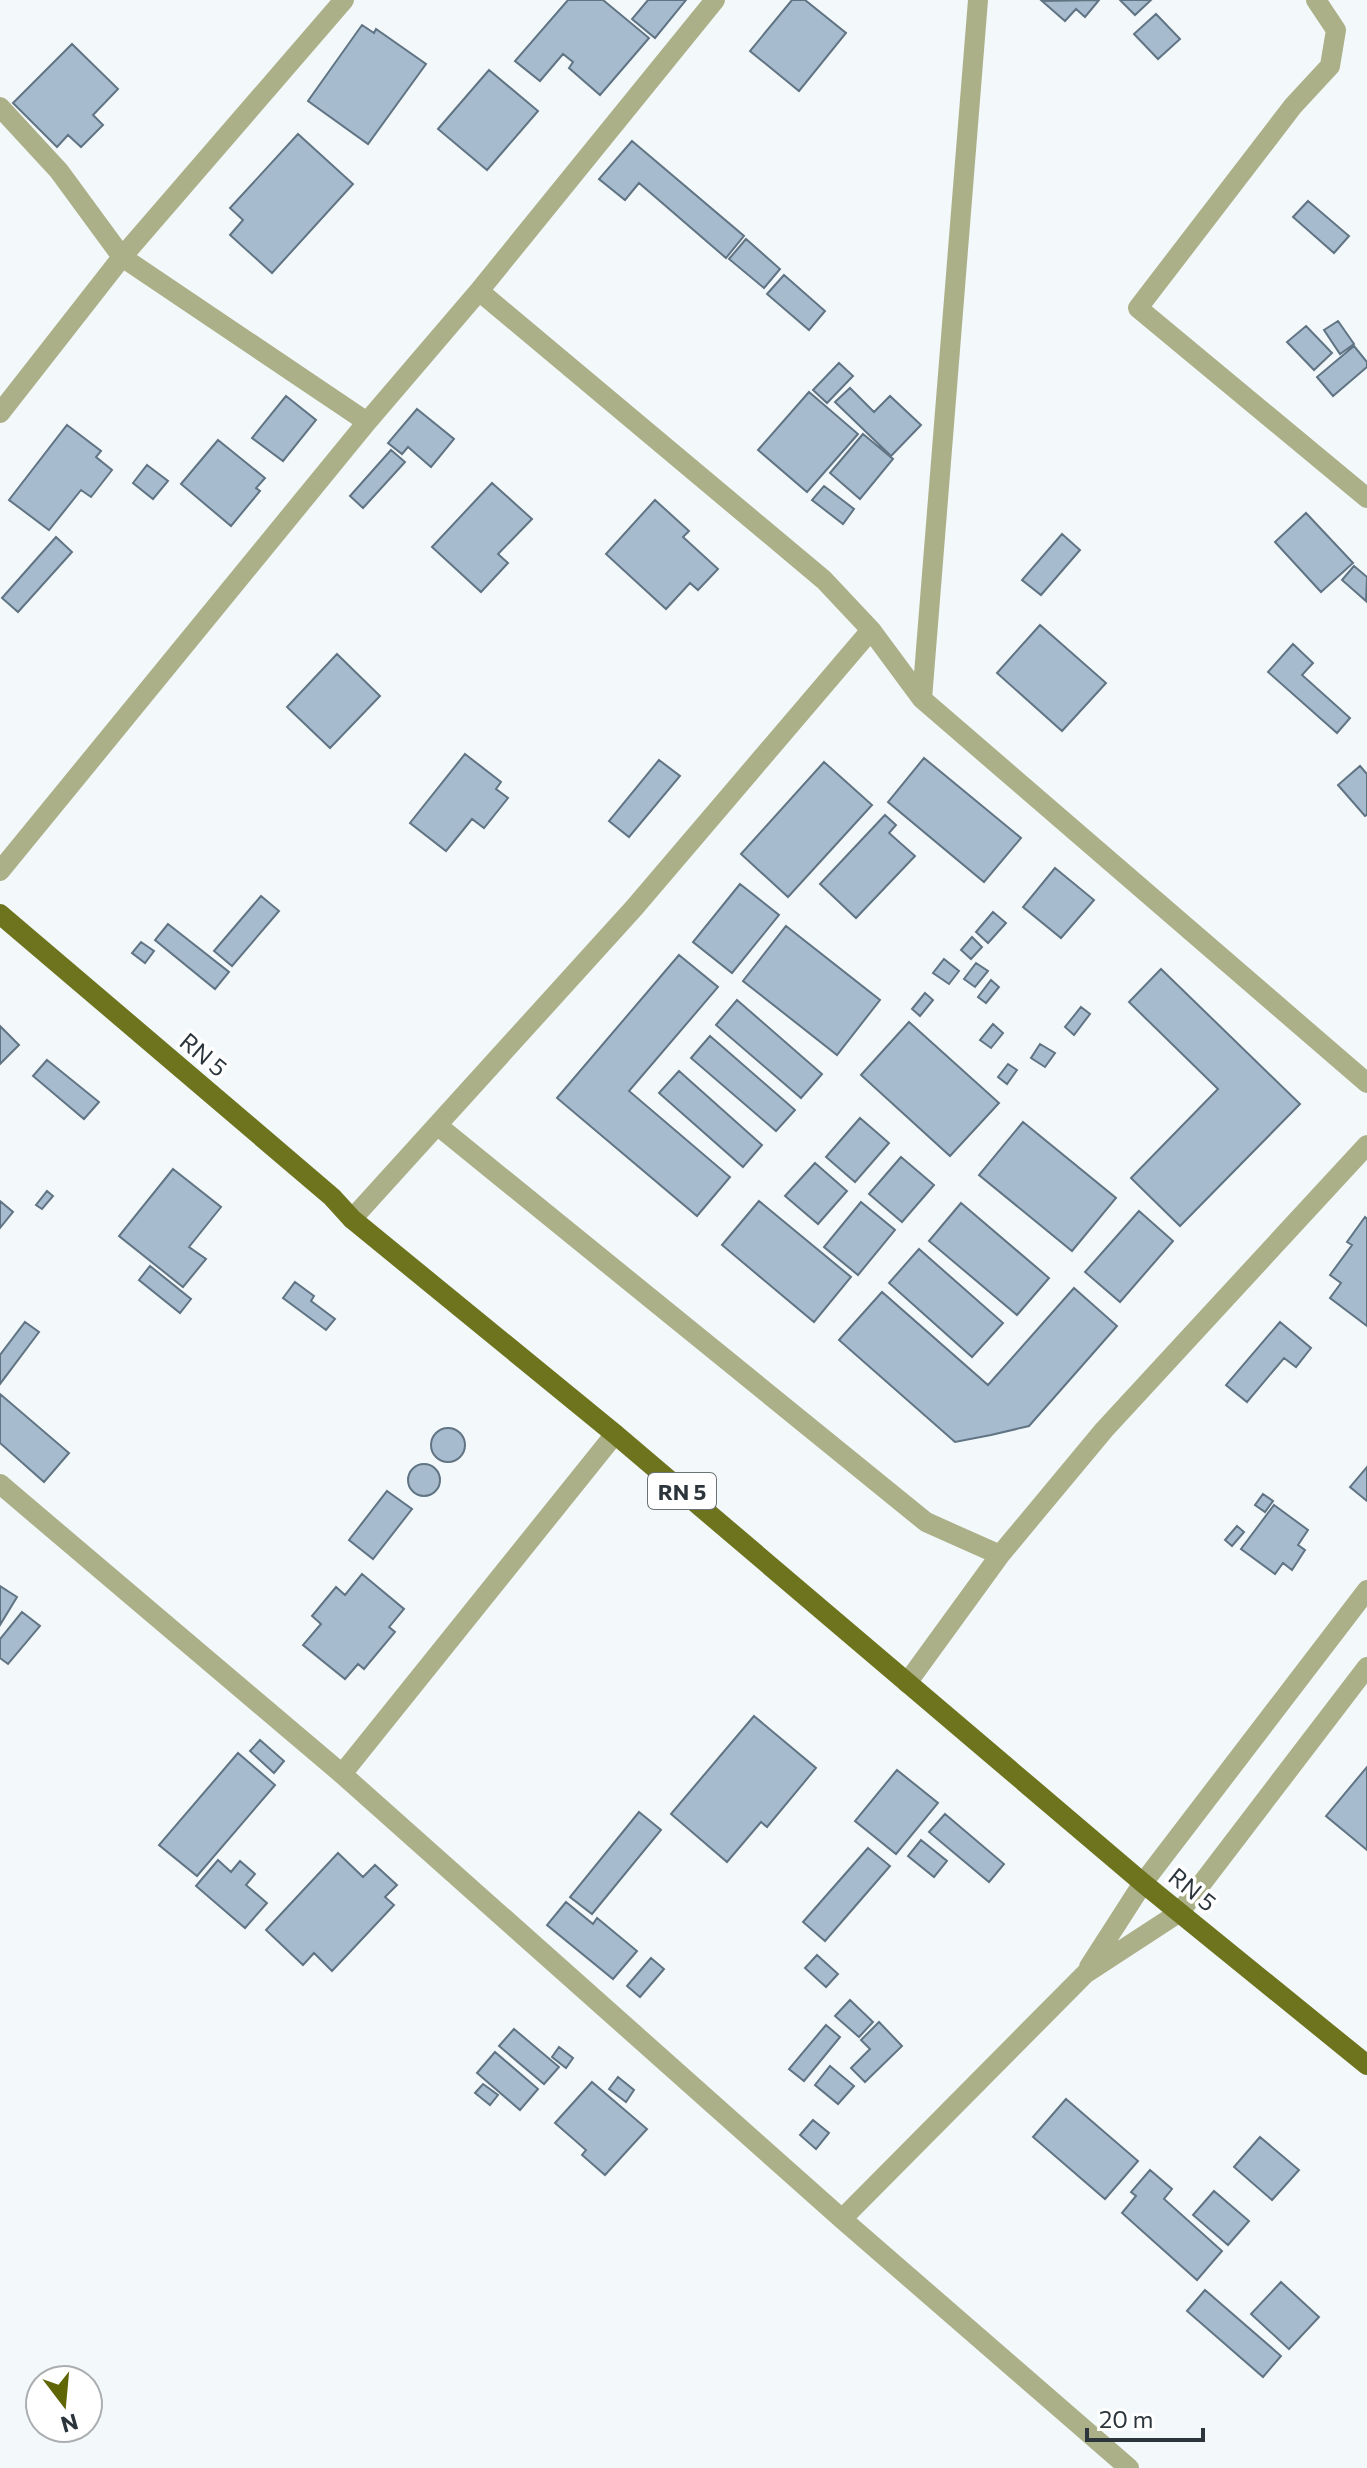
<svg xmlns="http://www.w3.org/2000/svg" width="1367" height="2468" viewBox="0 0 1367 2468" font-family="Commissioner,sans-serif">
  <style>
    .building { fill: #a6bcce; stroke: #607484; stroke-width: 2 }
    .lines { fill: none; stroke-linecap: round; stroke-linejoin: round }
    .street { stroke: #abb088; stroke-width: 20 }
    .primary { stroke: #6e741e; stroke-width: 20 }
    .labels { text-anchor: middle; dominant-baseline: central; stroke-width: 7; stroke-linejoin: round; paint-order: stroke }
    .shield { fill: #fff; stroke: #6b7276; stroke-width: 2 }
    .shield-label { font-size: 22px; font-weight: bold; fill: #2c353c }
    .street-label { font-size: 24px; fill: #2c353c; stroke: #fff }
  </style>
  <rect width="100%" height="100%" fill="#f3f8fb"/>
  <path class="building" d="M 568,0 L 603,0 L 649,38 L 600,95 L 569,68 L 573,62 L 563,54 L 540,81 L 515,61 Z
    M 648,0 L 686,0 L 655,38 L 632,19 Z
    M 792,0 L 805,0 L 846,33 L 799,91 L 750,51 Z
    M 1099,0 L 1085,17 L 1076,9 L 1065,21 L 1042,1 Z
    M 1120,0 L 1151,0 L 1135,15 Z
    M 1156,14 L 1180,39 L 1158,59 L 1134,34 Z
    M 362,25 L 374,33 L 376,29 L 426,64 L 368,144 L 308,101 Z
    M 72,44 L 118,89 L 93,115 L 103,125 L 81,147 L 68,135 L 57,147 L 13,103 Z
    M 489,70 L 538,111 L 487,170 L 438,129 Z
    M 298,134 L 353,184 L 272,273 L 230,235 L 243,220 L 230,208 Z
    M 632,141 L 744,236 L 726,258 L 639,183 L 625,200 L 599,179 Z
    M 1308,201 L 1349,236 L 1334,253 L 1293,217 Z
    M 746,239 L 780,269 L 764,288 L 729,259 Z
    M 784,275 L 825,311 L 809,330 L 767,294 Z
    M 1338,321 L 1354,344 L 1340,354 L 1324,330 Z
    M 1306,326 L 1332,353 L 1314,370 L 1287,342 Z
    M 1354,346 L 1367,362 L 1367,367 L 1333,396 L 1317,377 Z
    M 839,363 L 853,376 L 827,403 L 813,390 Z
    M 850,388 L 874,412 L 890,396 L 921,425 L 891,456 L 835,402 Z
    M 809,392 L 858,434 L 807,492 L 758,450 Z
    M 286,396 L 316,420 L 283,461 L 252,438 Z
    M 417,409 L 454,439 L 431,467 L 408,447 L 402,454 L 388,443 Z
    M 67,425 L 101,451 L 96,457 L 112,470 L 91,497 L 81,490 L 49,530 L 9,500 Z
    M 863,434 L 893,459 L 860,499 L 830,473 Z
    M 218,440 L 265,478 L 256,488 L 260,491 L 231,526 L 181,484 Z
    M 391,450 L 405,462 L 363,508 L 350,496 Z
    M 147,465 L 168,481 L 153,499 L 133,483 Z
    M 492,483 L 532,519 L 498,554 L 508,563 L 481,592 L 432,547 Z
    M 824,486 L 854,509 L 843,524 L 812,500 Z
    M 655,500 L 689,531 L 683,537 L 718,569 L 698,590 L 690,583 L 666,609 L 606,554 Z
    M 1306,513 L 1353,563 L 1321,592 L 1275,542 Z
    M 1062,534 L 1080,550 L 1041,595 L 1022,580 Z
    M 56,537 L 72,552 L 18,612 L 2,598 Z
    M 1354,566 L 1367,577 L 1366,601 L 1342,580 Z
    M 1040,625 L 1106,683 L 1062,731 L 997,673 Z
    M 1293,644 L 1313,663 L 1302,675 L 1350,718 L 1337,733 L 1268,672 Z
    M 337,654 L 380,696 L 330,748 L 287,707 Z
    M 465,754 L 501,782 L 496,789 L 508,798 L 484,828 L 472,819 L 446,851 L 410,823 Z
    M 924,758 L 1021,838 L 984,882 L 888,802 Z
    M 659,760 L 680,776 L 629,837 L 609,821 Z
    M 824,762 L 872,805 L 788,897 L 741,854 Z
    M 1360,766 L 1367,774 L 1367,815 L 1365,816 L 1338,785 Z
    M 885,815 L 896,825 L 889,833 L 915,856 L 856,918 L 820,884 Z
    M 1055,868 L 1094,900 L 1061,938 L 1023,907 Z
    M 740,884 L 779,915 L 732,973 L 693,942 Z
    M 261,896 L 279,911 L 232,966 L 214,951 Z
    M 993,912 L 1006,923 L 988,943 L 976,932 Z
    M 168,924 L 229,972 L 215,989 L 155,940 Z
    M 786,926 L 880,1000 L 837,1055 L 743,981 Z
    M 972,937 L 982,947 L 971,959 L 961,950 Z
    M 141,942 L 154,951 L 145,963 L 132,953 Z
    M 679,955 L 718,987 L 629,1091 L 730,1177 L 697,1216 L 557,1098 Z
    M 944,959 L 959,971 L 949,984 L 933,973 Z
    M 976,963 L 988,971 L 975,987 L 964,979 Z
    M 1161,969 L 1300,1104 L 1180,1226 L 1131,1178 L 1218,1089 L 1129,1002 Z
    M 991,980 L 999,987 L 986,1003 L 978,997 Z
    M 925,993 L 933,1000 L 920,1016 L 912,1009 Z
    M 737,1000 L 822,1074 L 801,1098 L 716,1025 Z
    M 1081,1007 L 1090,1014 L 1074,1035 L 1065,1027 Z
    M 909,1022 L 999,1103 L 950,1156 L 861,1075 Z
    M 993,1024 L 1003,1033 L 991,1048 L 980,1040 Z
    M 0,1026 L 19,1045 L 0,1064 Z
    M 710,1036 L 795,1110 L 776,1131 L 691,1058 Z
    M 1040,1044 L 1055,1053 L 1045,1067 L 1031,1058 Z
    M 47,1060 L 99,1102 L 84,1119 L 33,1076 Z
    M 1008,1064 L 1017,1070 L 1007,1084 L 998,1077 Z
    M 679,1071 L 762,1145 L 743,1167 L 659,1093 Z
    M 860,1118 L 889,1143 L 855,1182 L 826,1157 Z
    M 1023,1122 L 1116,1198 L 1072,1251 L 979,1175 Z
    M 901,1157 L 934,1185 L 902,1222 L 869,1194 Z
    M 815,1163 L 847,1191 L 818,1224 L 785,1196 Z
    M 173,1169 L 221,1207 L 189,1247 L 206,1259 L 183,1287 L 119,1236 Z
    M 47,1191 L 53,1196 L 42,1209 L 36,1205 Z
    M 0,1201 L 13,1212 L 0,1228 Z
    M 759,1201 L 851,1277 L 814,1322 L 722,1245 Z
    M 861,1202 L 895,1230 L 858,1275 L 824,1247 Z
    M 961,1203 L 1049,1278 L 1017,1315 L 929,1241 Z
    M 1139,1211 L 1173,1241 L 1120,1302 L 1085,1272 Z
    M 1365,1217 L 1367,1219 L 1367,1326 L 1330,1298 L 1341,1283 L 1330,1275 L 1352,1245 L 1347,1242 Z
    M 919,1249 L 1003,1323 L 972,1357 L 889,1283 Z
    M 150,1266 L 191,1299 L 180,1313 L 139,1280 Z
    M 295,1282 L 314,1296 L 311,1301 L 335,1319 L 326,1330 L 283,1298 Z
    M 1074,1288 L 1117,1326 L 1029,1426 L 991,1435 L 955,1442 L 839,1340 L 882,1292 L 988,1385 Z
    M 25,1322 L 39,1332 L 0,1384 L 0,1355 Z
    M 1280,1322 L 1311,1348 L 1296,1367 L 1284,1358 L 1247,1402 L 1226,1385 Z
    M 0,1394 L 69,1453 L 44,1482 L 0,1443 Z
    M431 1445a17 17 0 1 1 34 0a17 17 0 1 1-34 0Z
    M408 1480a16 16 0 1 1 32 0a16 16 0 1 1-32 0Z
    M 1367,1467 L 1367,1501 L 1350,1487 Z
    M 387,1491 L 412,1509 L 373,1559 L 349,1540 Z
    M 1263,1494 L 1273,1501 L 1265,1512 L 1255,1505 Z
    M 1274,1505 L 1308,1530 L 1298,1545 L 1305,1550 L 1292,1570 L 1283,1563 L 1275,1574 L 1241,1549 Z
    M 1237,1526 L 1244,1532 L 1232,1546 L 1225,1540 Z
    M 362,1574 L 404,1609 L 389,1627 L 395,1632 L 364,1669 L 358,1664 L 345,1679 L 303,1645 L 321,1624 L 312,1616 L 336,1587 L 345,1595 Z
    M 0,1586 L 17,1597 L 0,1625 Z
    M 22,1612 L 40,1626 L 8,1664 L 0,1658 L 0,1639 Z
    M 754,1716 L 816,1768 L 767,1827 L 761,1822 L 727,1862 L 671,1814 Z
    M 260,1740 L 284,1761 L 274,1773 L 250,1751 Z
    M 238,1753 L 275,1785 L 197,1876 L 159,1845 Z
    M 1367,1767 L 1367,1850 L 1326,1816 Z
    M 897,1770 L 938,1803 L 896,1854 L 855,1821 Z
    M 639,1812 L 661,1830 L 592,1914 L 570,1897 Z
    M 945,1814 L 1004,1864 L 989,1882 L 929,1832 Z
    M 921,1840 L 947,1861 L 934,1877 L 908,1856 Z
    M 868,1848 L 890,1866 L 825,1941 L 803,1922 Z
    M 338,1853 L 363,1877 L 375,1865 L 397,1885 L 385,1897 L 394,1905 L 332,1971 L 314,1953 L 303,1965 L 266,1930 Z
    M 218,1860 L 231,1872 L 240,1861 L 255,1874 L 246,1885 L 267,1903 L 245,1928 L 196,1886 Z
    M 566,1902 L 593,1924 L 597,1918 L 637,1951 L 613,1979 L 547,1925 Z
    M 817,1955 L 838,1974 L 826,1987 L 805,1968 Z
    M 651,1958 L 664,1969 L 640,1997 L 627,1986 Z
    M 850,2000 L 873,2022 L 859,2037 L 835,2016 Z
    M 879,2022 L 902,2046 L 865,2082 L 851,2068 L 870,2049 L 861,2040 Z
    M 826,2025 L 840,2037 L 804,2081 L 789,2069 Z
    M 514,2029 L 559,2067 L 544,2084 L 499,2046 Z
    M 559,2047 L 573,2058 L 566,2068 L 552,2057 Z
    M 495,2052 L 538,2089 L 520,2110 L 477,2073 Z
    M 830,2066 L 854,2086 L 838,2104 L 815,2085 Z
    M 618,2077 L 634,2090 L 626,2102 L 609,2089 Z
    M 592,2082 L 647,2129 L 605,2175 L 582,2155 L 586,2150 L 555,2123 Z
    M 483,2084 L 498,2095 L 490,2105 L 475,2093 Z
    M 1066,2099 L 1138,2161 L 1105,2199 L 1033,2137 Z
    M 813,2120 L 829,2133 L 816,2149 L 800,2135 Z
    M 1260,2137 L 1299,2170 L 1272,2200 L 1234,2167 Z
    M 1150,2170 L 1172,2189 L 1164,2199 L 1222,2251 L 1197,2280 L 1122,2213 L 1136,2196 L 1131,2192 Z
    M 1214,2191 L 1249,2221 L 1228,2245 L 1193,2215 Z
    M 1281,2282 L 1319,2317 L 1289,2349 L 1251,2314 Z
    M 1205,2290 L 1281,2356 L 1263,2377 L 1187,2311 Z"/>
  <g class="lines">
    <path class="street" d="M 1316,0 L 1336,30 L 1330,66 L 1293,106 L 1138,308 L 1367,498
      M 0,107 L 59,171 L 122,257 L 367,422
      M 479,291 L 824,580 L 871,630 L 922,699 L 1367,1083
      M 0,413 L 122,257 L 344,0
      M 922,699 L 978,0
      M 0,871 L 367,422 L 479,291 L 715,0
      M 437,1125 L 926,1522 L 1000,1555
      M 352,1219 L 634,908 L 871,630
      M 0,1484 L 342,1774 L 842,2219 L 1129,2468
      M 907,1683 L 1000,1555 L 1104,1430 L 1367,1145
      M 342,1774 L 615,1434
      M 1089,1967 L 1143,1883 L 1367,1590
      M 842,2219 L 1085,1974 L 1180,1912 L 1367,1667"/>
    <path class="primary" d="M 0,914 L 332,1197 L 352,1219 L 615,1434 L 1143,1883 L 1367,2065"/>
  </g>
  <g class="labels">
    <rect class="shield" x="648" y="1473" width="68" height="36" rx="6"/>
    <g class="shield-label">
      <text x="682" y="1491">RN 5</text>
    </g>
    <g class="street-label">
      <text transform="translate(204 1054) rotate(40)">RN 5</text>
      <text transform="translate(1193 1889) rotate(39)">RN 5</text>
    </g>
  </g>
  <g transform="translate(64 2404) rotate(164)"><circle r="38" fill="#ffffff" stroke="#abaeb1" stroke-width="2"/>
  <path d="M0-6L14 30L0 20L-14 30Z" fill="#606605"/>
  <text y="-12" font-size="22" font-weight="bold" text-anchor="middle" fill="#2c353c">N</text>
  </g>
  <path d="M1087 2428v12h116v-12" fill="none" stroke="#2c353c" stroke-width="4"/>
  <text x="1099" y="2428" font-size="24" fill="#2c353c" stroke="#ffffff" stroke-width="6" paint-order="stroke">20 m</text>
</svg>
